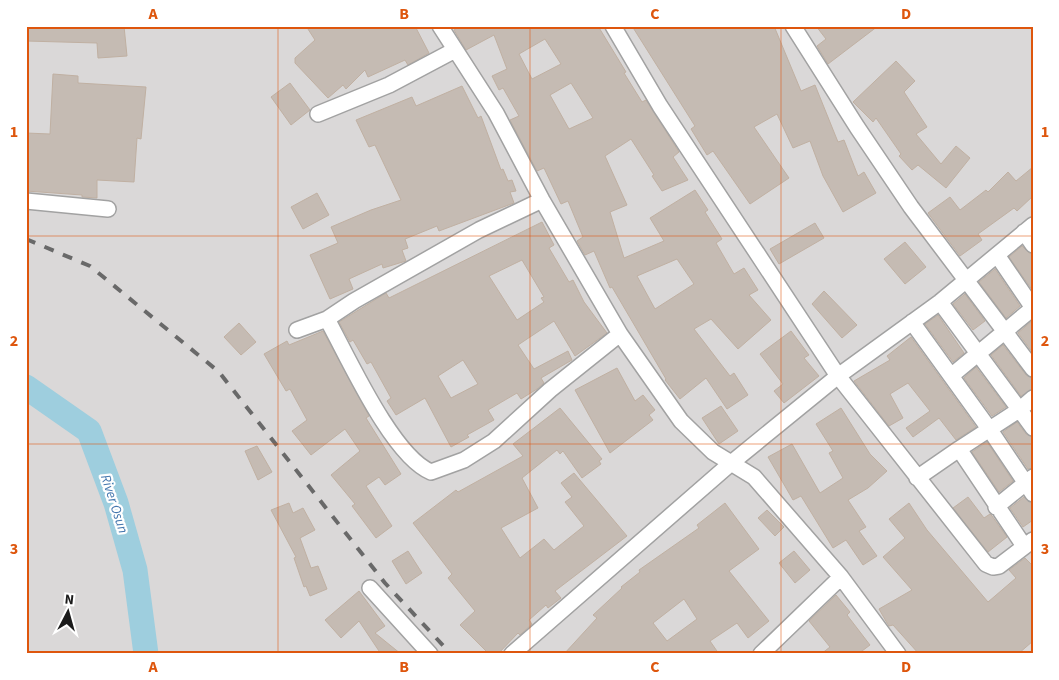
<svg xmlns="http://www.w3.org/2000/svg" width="1059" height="680" viewBox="0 0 1059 680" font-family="'Source Sans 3',sans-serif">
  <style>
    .residential { fill: #dad8d8 }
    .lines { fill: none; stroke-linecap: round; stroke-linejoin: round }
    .river { stroke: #9ecede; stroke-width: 25 }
    .building { fill: #c5bbb3; stroke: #c0b0a2; fill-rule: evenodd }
    .minor-casing { stroke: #a2a2a2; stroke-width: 18 }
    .minor { stroke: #fff; stroke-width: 15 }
    .rail { stroke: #696969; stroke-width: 4; stroke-dasharray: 10 10; stroke-linecap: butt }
    .grid { fill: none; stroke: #de560d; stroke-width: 1; stroke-opacity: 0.55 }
    .labels { text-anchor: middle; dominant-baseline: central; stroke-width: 4.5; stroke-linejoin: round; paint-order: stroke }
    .water-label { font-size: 14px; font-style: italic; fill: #4577ae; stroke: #fff }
    .neatline { fill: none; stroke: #de560d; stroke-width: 2 }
    .grid-label { font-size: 16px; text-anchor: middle; font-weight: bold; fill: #de560d }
  </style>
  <rect width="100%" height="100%" fill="#eee9e0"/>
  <path class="residential" d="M 26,26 L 1033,26 L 1033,654 L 26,654 Z"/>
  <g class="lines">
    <path class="river" d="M 26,387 L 89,431 L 116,503 L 135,570 L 146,654"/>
  </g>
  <path class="building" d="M 26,26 L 124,26 L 127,56 L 98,58 L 97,43 L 26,41 Z
    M 306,26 L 415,26 L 429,53 L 408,65 L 405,60 L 368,77 L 365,70 L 346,89 L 343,85 L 328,98 L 295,63 L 295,58 L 315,40 Z
    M 460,26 L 598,26 L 626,72 L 624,73 L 642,102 L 646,100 L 679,152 L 673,157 L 688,180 L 662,191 L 652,176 L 654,175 L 631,139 L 605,156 L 627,205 L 610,212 L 624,258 L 664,241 L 650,218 L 695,190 L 708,210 L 705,212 L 722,239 L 716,243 L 734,274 L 744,268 L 758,290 L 749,295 L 771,320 L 738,349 L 711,319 L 694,329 L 730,376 L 734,373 L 748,395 L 727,409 L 706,378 L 680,399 L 665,380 L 666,379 L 612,287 L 610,288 L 594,251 L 585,255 L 577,241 L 583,237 L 568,201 L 561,204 L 544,168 L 537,171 L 510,120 L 519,116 L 503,88 L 499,90 L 492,76 L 507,69 L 494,35 L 466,50 L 454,30 ZM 545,39 L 561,64 L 532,79 L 519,54 ZM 571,83 L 593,118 L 569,129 L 550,95 ZM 677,259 L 694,284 L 655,309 L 637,276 Z
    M 632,26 L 774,26 L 801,91 L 815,85 L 838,142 L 844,140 L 858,176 L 864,172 L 876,193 L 843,212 L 823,176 L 810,141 L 793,148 L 777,114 L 754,127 L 789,178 L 750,204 L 713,151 L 707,155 L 691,129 L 695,126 Z
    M 816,26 L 878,26 L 828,64 L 817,46 L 826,39 Z
    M 896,61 L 915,81 L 904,92 L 927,127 L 916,134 L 941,164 L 956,146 L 970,158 L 946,188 L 918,165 L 912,170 L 899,156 L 901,154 L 876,118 L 873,122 L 853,102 Z
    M 53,74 L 78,76 L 78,83 L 146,87 L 141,139 L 137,138 L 134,182 L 97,180 L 97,198 L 82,197 L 82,195 L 26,191 L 26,133 L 50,134 Z
    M 290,83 L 310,110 L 291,125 L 271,97 Z
    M 462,86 L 478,118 L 481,116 L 501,170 L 503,169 L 508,181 L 512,180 L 516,191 L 510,192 L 514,203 L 439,231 L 437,226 L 405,239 L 408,248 L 402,250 L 406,261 L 383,268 L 382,264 L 349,279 L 353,289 L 330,299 L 310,255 L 338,243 L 331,227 L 371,210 L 401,200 L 375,145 L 369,147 L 356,120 L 412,97 L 416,106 Z
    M 1033,167 L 1033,196 L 1017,211 L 1014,208 L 978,234 L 982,240 L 960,256 L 928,213 L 950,197 L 960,210 L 986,190 L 988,192 L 1008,172 L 1016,181 Z
    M 317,193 L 329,215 L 303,229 L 291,207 Z
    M 542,222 L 554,245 L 549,248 L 569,282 L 573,280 L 584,302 L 607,333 L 575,356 L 554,321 L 518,345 L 534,369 L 568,351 L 572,360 L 541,378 L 544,383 L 537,389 L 521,399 L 517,393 L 488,410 L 494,420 L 467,435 L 469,437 L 451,447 L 425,398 L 396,415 L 387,401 L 391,398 L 371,362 L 367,364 L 353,340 L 350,342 L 339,322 L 386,293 L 389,298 ZM 522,260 L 544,297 L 541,298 L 544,302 L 517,320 L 489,276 ZM 463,360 L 478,384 L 451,398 L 438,376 Z
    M 815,223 L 824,238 L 779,264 L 770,249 Z
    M 905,242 L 926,267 L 905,284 L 884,259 Z
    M 1022,246 L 1029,253 L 1033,254 L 1033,291 L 1009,257 Z
    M 995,269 L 1020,306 L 1006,318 L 979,282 Z
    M 824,291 L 857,325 L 842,338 L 812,304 Z
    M 965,294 L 985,321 L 973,330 L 953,304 Z
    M 938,315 L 964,353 L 953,362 L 925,324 Z
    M 1033,320 L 1033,353 L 1018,333 Z
    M 239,323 L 256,342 L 241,355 L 224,337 Z
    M 323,331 L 369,416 L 366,418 L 401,474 L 385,485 L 379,477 L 366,486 L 392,526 L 376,538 L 352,506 L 355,504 L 331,475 L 360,451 L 345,429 L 311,455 L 292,431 L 307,420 L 290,389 L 286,391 L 264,354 L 287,341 L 289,345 Z
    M 791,331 L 809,355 L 804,358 L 819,376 L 784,403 L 774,391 L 783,384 L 760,354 Z
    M 911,337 L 976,427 L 956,440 L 939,418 L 913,437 L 906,428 L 930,411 L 908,383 L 890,394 L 903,418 L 889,426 L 854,381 L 890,360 L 887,356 Z
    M 1003,345 L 1026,375 L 1033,378 L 1033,389 L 1021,396 L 991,355 Z
    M 976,367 L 1006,407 L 992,416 L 964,378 Z
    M 617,368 L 635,401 L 643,395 L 655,410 L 649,415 L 653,420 L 610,453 L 575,390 Z
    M 721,406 L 738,431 L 719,444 L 702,418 Z
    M 560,408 L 602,459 L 599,461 L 601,464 L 582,478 L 563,451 L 560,454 L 557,450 L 522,478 L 538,508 L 501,528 L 520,558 L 544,539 L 554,550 L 584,526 L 565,502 L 572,497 L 561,483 L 574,473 L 627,536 L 555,591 L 561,598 L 548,608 L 546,605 L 529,620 L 532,624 L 520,635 L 518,633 L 498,654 L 489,654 L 460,625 L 475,611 L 448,578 L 452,574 L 413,523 L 456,490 L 458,492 L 523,456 L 513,444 Z
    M 841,408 L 870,454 L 887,471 L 868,488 L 848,500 L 866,527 L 859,531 L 877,556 L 863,565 L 846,540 L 833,548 L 801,496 L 793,500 L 768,457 L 792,444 L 820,493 L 843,478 L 829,453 L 833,451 L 816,424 Z
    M 1017,422 L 1026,434 L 1033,437 L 1033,468 L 1028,469 L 1003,432 Z
    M 987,442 L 1013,481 L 999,492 L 972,452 Z
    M 257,446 L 272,472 L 258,480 L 245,451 Z
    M 968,497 L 984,518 L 990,514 L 992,516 L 1007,537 L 988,552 L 953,508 Z
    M 1024,497 L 1033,503 L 1033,520 L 1023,527 L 1010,508 Z
    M 289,503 L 293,513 L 303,508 L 315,530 L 300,538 L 311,568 L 318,566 L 327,589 L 310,596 L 306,586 L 304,587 L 294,558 L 296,557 L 271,510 Z
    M 725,503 L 759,549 L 729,571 L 769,621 L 748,638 L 737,623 L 710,641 L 719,654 L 564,654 L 597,618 L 593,615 L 622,588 L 621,587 L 640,572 L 639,570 L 699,528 L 697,525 ZM 684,599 L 697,619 L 667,641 L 653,623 Z
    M 909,503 L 927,530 L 988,602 L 1016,578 L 1009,570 L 1025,558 L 1033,566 L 1033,641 L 1018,654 L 919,654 L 893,625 L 889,626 L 887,623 L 879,609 L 912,590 L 883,557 L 905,538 L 889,519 Z
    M 767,510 L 784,527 L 775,536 L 758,518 Z
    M 408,551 L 422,573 L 406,584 L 392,561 Z
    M 794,551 L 810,570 L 795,583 L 779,563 Z
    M 359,591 L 385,626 L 375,633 L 401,654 L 381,654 L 359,621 L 341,638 L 325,620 Z
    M 836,595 L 850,612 L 847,615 L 870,645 L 858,654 L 821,654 L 830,647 L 809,621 Z"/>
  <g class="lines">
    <g class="minor-casing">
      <path id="minor" d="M 440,26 L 496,113 L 542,200 L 620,334 L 681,421 L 713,452 L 754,477 L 841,577 L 898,654
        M 613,26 L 660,106 L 838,376 L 986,564 L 993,567 L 999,566 L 1033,540
        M 793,26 L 857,127 L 911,207 L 1033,369
        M 318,114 L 389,85 L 455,50
        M 26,201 L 108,209
        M 1024,232 L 1033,245
        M 997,255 L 1033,308
        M 940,302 L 1033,428
        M 327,319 C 348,357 392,456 431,472 L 464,460 L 494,441 L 550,390 L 620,334
        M 912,322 L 990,430 L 1033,494
        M 297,330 L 327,319 L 354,301 L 479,230 L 542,200
        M 951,376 L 1033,308
        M 959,449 L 1019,410 L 1033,398
        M 917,478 L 959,449 L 1024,546
        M 996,507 L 1033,477
        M 370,588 L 430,654
        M 512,654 L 730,464 L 838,376 L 940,302 L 1033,225
        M 761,654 L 841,577"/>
    </g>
    <use href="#minor" class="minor"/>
    <path class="rail" d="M 26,239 L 90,266 L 219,372 L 385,583 L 451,654"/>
  </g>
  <path class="grid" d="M 278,26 L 278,654M 530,26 L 530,654M 781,26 L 781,654M 26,236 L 1033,236M 26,444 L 1033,444"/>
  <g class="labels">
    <g class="water-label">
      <text transform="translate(114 504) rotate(72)">River Osun</text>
    </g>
  </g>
  <rect width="1059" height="680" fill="none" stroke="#ffffff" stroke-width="55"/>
  <g transform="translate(68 612) rotate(6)" stroke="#ffffff" stroke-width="4" paint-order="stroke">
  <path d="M0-4L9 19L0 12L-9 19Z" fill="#1b1b1b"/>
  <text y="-8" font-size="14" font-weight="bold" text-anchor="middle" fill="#1b1b1b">N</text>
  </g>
  <rect x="28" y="28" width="1004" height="624" class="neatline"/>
  <g class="grid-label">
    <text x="153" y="19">A</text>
    <text x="404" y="19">B</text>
    <text x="655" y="19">C</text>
    <text x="906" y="19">D</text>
    <text x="14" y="137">1</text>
    <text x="1045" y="137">1</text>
    <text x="14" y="346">2</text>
    <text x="1045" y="346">2</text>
    <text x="14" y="554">3</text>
    <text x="1045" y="554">3</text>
    <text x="153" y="672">A</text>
    <text x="404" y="672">B</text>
    <text x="655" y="672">C</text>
    <text x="906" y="672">D</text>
  </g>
</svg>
